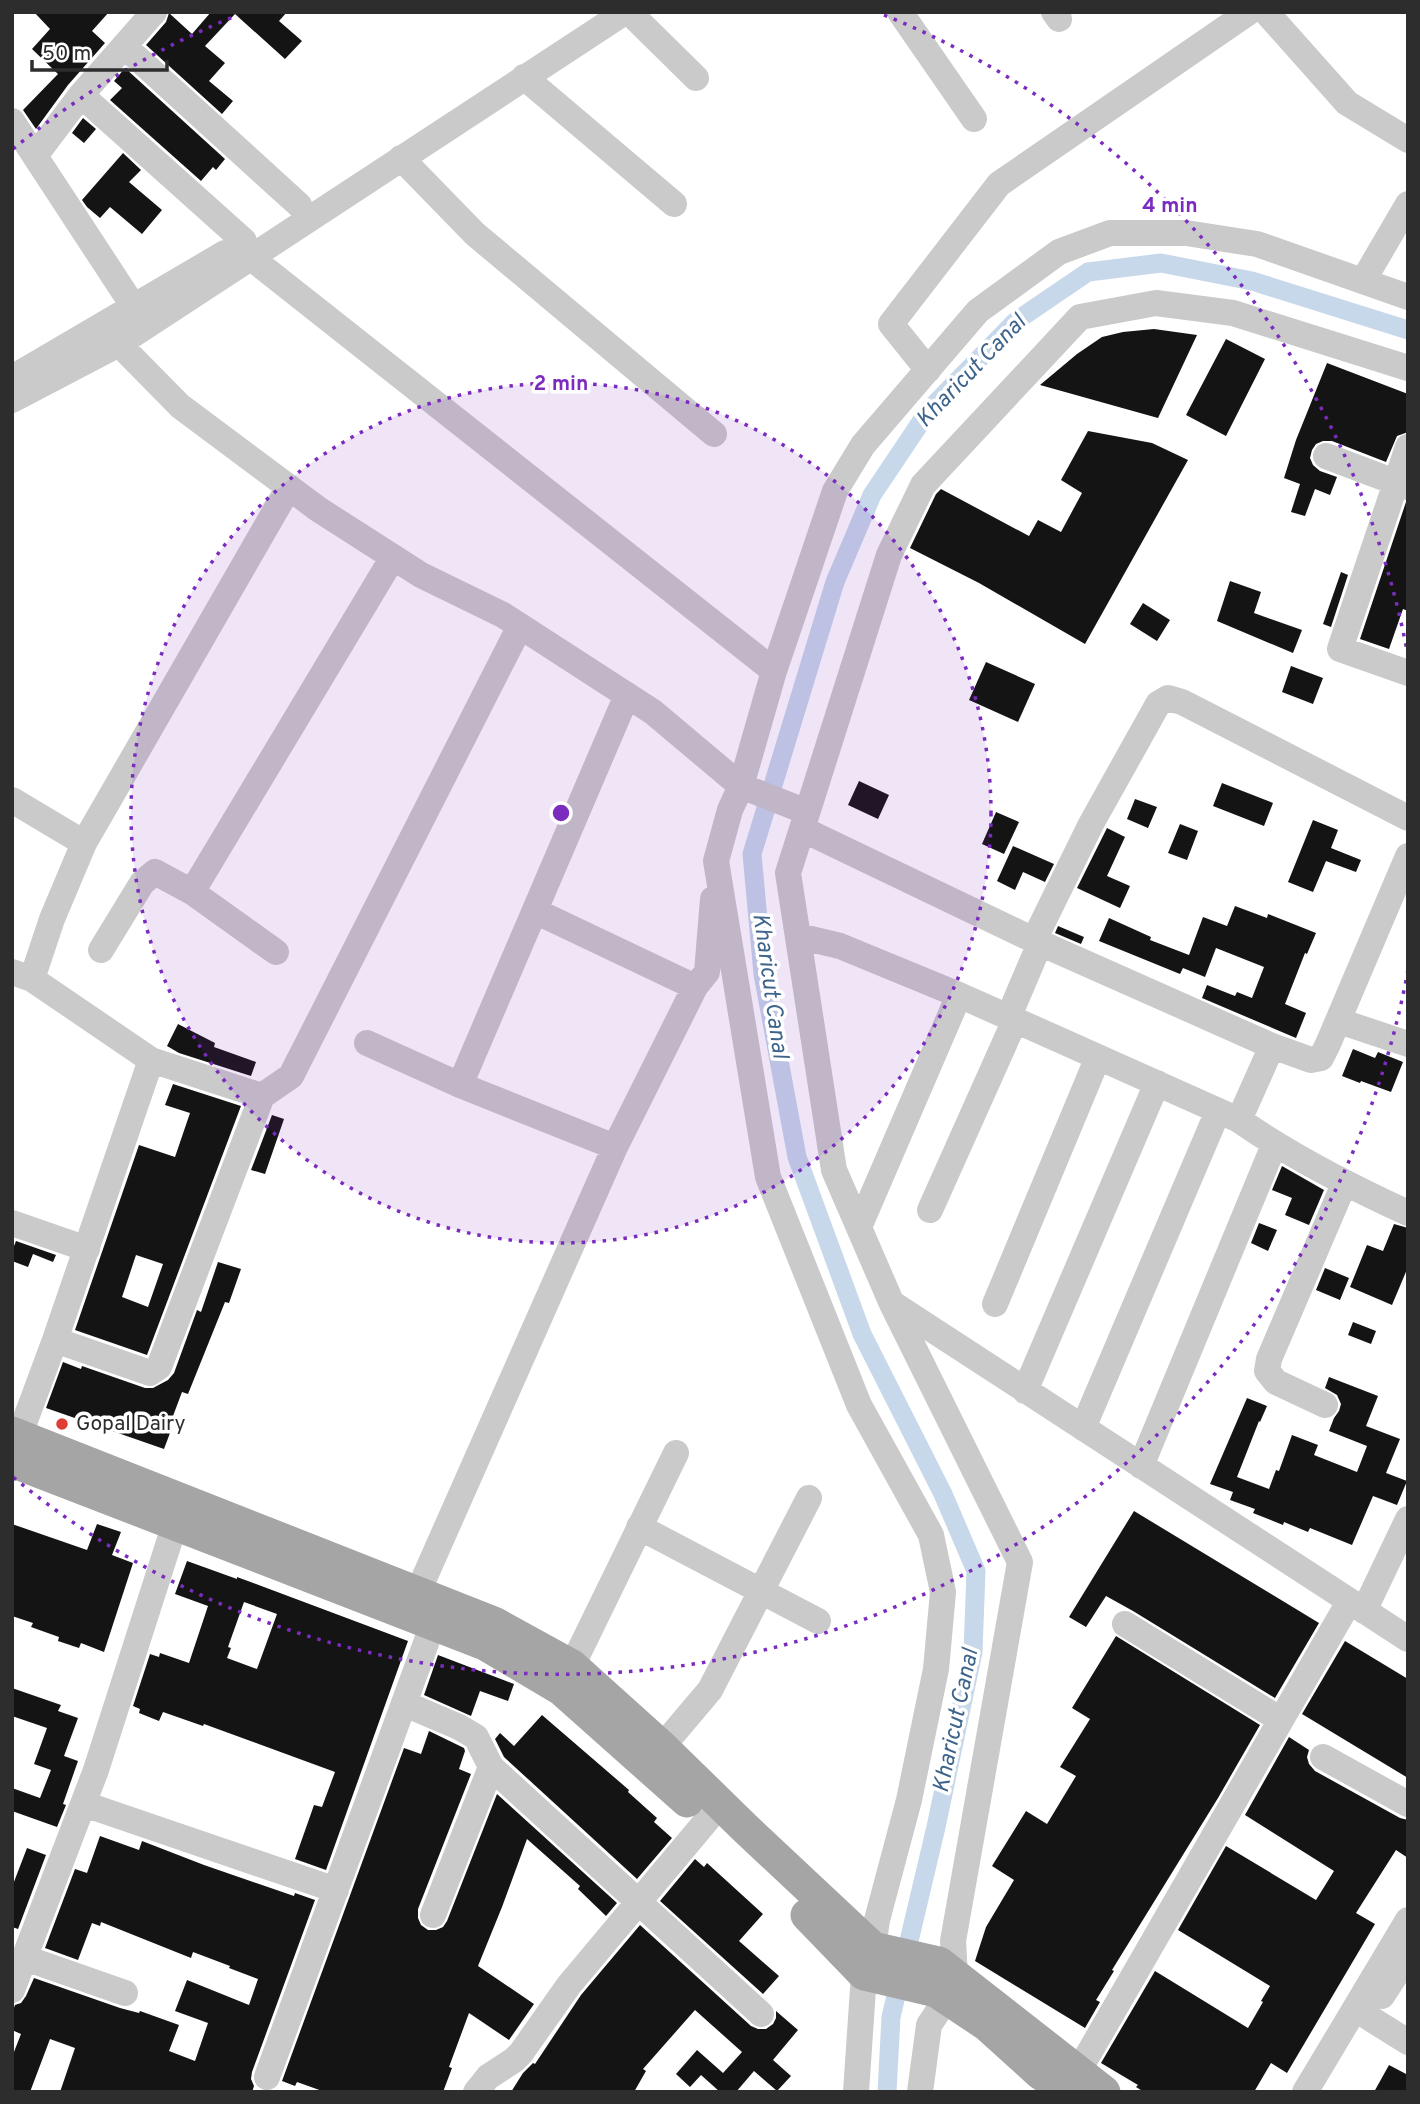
<svg xmlns="http://www.w3.org/2000/svg" width="1420" height="2104" viewBox="0 0 1420 2104" font-family="Overpass,sans-serif">
  <style>
    .lines { fill: none; stroke-linecap: round; stroke-linejoin: round }
    .canal { stroke: #c7d8ea; stroke-width: 19 }
    .building { fill: #141414; fill-rule: evenodd }
    .minor { stroke: #cacaca; stroke-width: 26 }
    .major { stroke: #a5a5a5; stroke-width: 33 }
    .ring { fill: none; stroke: #7b2cbf; stroke-width: 3.5; stroke-dasharray: 3.5 7 }
    .poi-dot { fill: #df3c34; stroke: #fff; stroke-width: 2.5 }
    .labels { text-anchor: middle; dominant-baseline: central; stroke-width: 7; stroke-linejoin: round; paint-order: stroke }
    .poi-label { font-size: 21px; fill: #2d2d2d; stroke: #fff; text-anchor: start }
    .water-label { font-size: 23px; font-style: italic; fill: #3e648c; stroke: #fff }
    .centre { fill: #7b2cbf; stroke: #fff; stroke-width: 3.5 }
    .ring-label { font-size: 21px; text-anchor: middle; font-weight: bold; fill: #7b2cbf; stroke: #fff; stroke-width: 7; stroke-linejoin: round; paint-order: stroke }
  </style>
  <rect width="100%" height="100%" fill="#fff"/>
  <g class="lines">
    <path class="canal" d="M 887,2092 L 891,2017 L 936,1827 L 973,1652 L 976,1571 L 943,1494 L 862,1334 L 797,1157 L 763,974 L 752,854 L 835,582 L 872,495 L 929,410 L 1016,321 L 1088,272 L 1161,263 L 1252,281 L 1408,330"/>
  </g>
  <path class="building" d="M 34,12 L 109,12 L 92,31 L 105,43 L 68,85 L 36,129 L 23,110 L 58,74 L 32,49 L 50,29 Z
    M 211,12 L 287,12 L 279,21 L 302,41 L 285,59 L 235,14 L 205,46 L 225,63 L 209,81 L 233,101 L 222,114 L 146,45 L 166,22 L 169,13 L 192,34 Z
    M 125,68 L 225,159 L 216,170 L 213,167 L 201,181 L 110,100 L 122,88 L 114,81 Z
    M 83,118 L 96,129 L 84,143 L 72,133 Z
    M 123,153 L 141,170 L 129,182 L 162,210 L 142,234 L 110,207 L 100,218 L 87,207 L 82,200 Z
    M 1154,329 L 1197,335 L 1158,418 L 1040,385 L 1077,354 L 1102,337 L 1123,332 Z
    M 1226,339 L 1265,359 L 1226,436 L 1186,415 Z
    M 1327,363 L 1408,394 L 1408,432 L 1397,436 L 1386,462 L 1332,441 L 1323,441 L 1316,444 L 1312,450 L 1310,458 L 1313,465 L 1320,471 L 1337,477 L 1330,495 L 1315,489 L 1305,516 L 1291,512 L 1300,484 L 1284,478 L 1296,440 Z
    M 1088,431 L 1152,443 L 1188,460 L 1085,644 L 979,583 L 910,548 L 936,494 L 941,489 L 1029,536 L 1038,520 L 1061,532 L 1082,493 L 1061,480 Z
    M 1406,502 L 1408,502 L 1408,611 L 1403,609 L 1389,649 L 1360,639 Z
    M 1341,572 L 1348,575 L 1331,627 L 1323,624 Z
    M 1230,581 L 1261,592 L 1254,613 L 1302,630 L 1293,653 L 1217,621 Z
    M 1143,603 L 1170,620 L 1157,641 L 1130,624 Z
    M 986,662 L 1035,684 L 1018,722 L 969,700 Z
    M 1291,666 L 1323,678 L 1313,704 L 1282,692 Z
    M 859,781 L 889,795 L 878,819 L 848,805 Z
    M 1222,783 L 1273,803 L 1264,826 L 1213,806 Z
    M 1135,799 L 1157,807 L 1148,828 L 1127,819 Z
    M 996,812 L 1019,822 L 1004,854 L 982,844 Z
    M 1313,820 L 1338,830 L 1331,848 L 1361,860 L 1356,872 L 1326,861 L 1313,892 L 1288,882 Z
    M 1180,824 L 1198,831 L 1187,860 L 1168,853 Z
    M 1107,828 L 1125,837 L 1107,876 L 1130,886 L 1120,908 L 1077,888 Z
    M 1013,846 L 1054,864 L 1045,882 L 1023,872 L 1015,890 L 997,881 Z
    M 1235,906 L 1267,918 L 1268,914 L 1316,933 L 1307,954 L 1305,953 L 1285,1004 L 1306,1013 L 1296,1038 L 1202,998 L 1207,985 L 1235,996 L 1237,992 L 1252,998 L 1264,967 L 1216,948 L 1205,977 L 1183,968 L 1180,974 L 1099,941 L 1109,918 L 1151,937 L 1150,940 L 1189,955 L 1203,917 L 1227,926 Z
    M 1058,926 L 1084,937 L 1081,944 L 1055,933 Z
    M 178,1024 L 215,1043 L 214,1047 L 256,1062 L 251,1076 L 179,1053 L 167,1046 Z
    M 1353,1049 L 1375,1058 L 1378,1052 L 1403,1062 L 1391,1092 L 1361,1081 L 1360,1083 L 1342,1076 Z
    M 173,1084 L 241,1106 L 147,1355 L 75,1330 L 139,1145 L 175,1157 L 190,1113 L 165,1105 ZM 136,1255 L 163,1264 L 148,1307 L 122,1297 Z
    M 272,1115 L 284,1119 L 265,1174 L 251,1170 Z
    M 1282,1166 L 1324,1190 L 1309,1225 L 1285,1215 L 1292,1198 L 1272,1190 Z
    M 1259,1223 L 1277,1230 L 1268,1251 L 1251,1243 Z
    M 1394,1224 L 1408,1228 L 1408,1267 L 1392,1305 L 1350,1287 L 1367,1245 L 1383,1251 Z
    M 16,1241 L 56,1255 L 53,1262 L 33,1254 L 28,1267 L 12,1261 L 12,1251 Z
    M 218,1262 L 241,1269 L 229,1303 L 225,1302 L 188,1394 L 182,1392 L 167,1432 L 170,1433 L 164,1449 L 46,1408 L 63,1362 L 81,1369 L 82,1366 L 145,1388 L 153,1388 L 168,1380 L 174,1373 L 197,1310 L 201,1312 Z
    M 1325,1268 L 1349,1278 L 1340,1300 L 1316,1290 Z
    M 1353,1322 L 1376,1331 L 1371,1344 L 1348,1335 Z
    M 1329,1377 L 1378,1396 L 1366,1426 L 1400,1439 L 1386,1473 L 1407,1481 L 1397,1505 L 1373,1496 L 1352,1545 L 1310,1528 L 1308,1532 L 1284,1522 L 1283,1525 L 1253,1513 L 1255,1509 L 1230,1500 L 1233,1492 L 1210,1484 L 1247,1398 L 1267,1406 L 1260,1422 L 1259,1421 L 1237,1477 L 1269,1489 L 1276,1470 L 1279,1471 L 1292,1435 L 1318,1445 L 1314,1455 L 1357,1472 L 1367,1446 L 1329,1431 L 1334,1418 L 1339,1411 L 1341,1404 L 1337,1395 L 1325,1388 Z
    M 1134,1511 L 1319,1623 L 1275,1698 L 1133,1611 L 1106,1596 L 1086,1627 L 1069,1617 Z
    M 12,1524 L 87,1550 L 97,1524 L 121,1532 L 112,1555 L 133,1563 L 104,1652 L 81,1643 L 79,1648 L 58,1641 L 59,1637 L 31,1627 L 33,1623 L 12,1616 Z
    M 187,1561 L 237,1579 L 237,1577 L 408,1641 L 326,1870 L 295,1859 L 314,1805 L 322,1807 L 335,1772 L 204,1724 L 203,1726 L 163,1712 L 159,1721 L 139,1713 L 140,1709 L 133,1706 L 150,1654 L 159,1657 L 160,1653 L 189,1663 L 208,1606 L 175,1594 ZM 244,1602 L 277,1614 L 257,1669 L 227,1658 L 231,1648 L 228,1647 Z
    M 1116,1636 L 1260,1725 L 1218,1798 L 1112,1970 L 1114,1971 L 1096,2000 L 1100,2002 L 1085,2028 L 975,1961 L 986,1927 L 1014,1880 L 992,1866 L 1026,1811 L 1047,1824 L 1076,1776 L 1060,1767 L 1090,1719 L 1072,1708 Z
    M 1345,1641 L 1408,1679 L 1408,1778 L 1302,1714 Z
    M 438,1655 L 514,1684 L 508,1701 L 480,1691 L 471,1716 L 424,1695 Z
    M 12,1688 L 61,1705 L 58,1711 L 78,1718 L 64,1756 L 78,1761 L 63,1804 L 66,1805 L 57,1827 L 12,1811 L 12,1788 L 40,1798 L 51,1770 L 34,1764 L 47,1728 L 12,1716 Z
    M 542,1715 L 629,1790 L 628,1792 L 657,1818 L 654,1822 L 672,1838 L 637,1879 L 504,1757 L 495,1739 L 500,1733 L 514,1746 Z
    M 429,1731 L 464,1748 L 465,1751 L 459,1769 L 471,1774 L 418,1909 L 418,1918 L 421,1925 L 428,1930 L 436,1930 L 443,1927 L 447,1921 L 497,1794 L 617,1903 L 606,1916 L 578,1889 L 580,1886 L 527,1839 L 502,1907 L 478,1966 L 534,2004 L 509,2040 L 469,2013 L 449,2067 L 452,2068 L 443,2092 L 325,2092 L 297,2082 L 295,2086 L 282,2081 L 404,1748 L 421,1754 Z
    M 1289,1737 L 1309,1750 L 1307,1757 L 1309,1764 L 1315,1771 L 1400,1818 L 1408,1820 L 1408,1858 L 1396,1850 L 1356,1913 L 1375,1924 L 1287,2073 L 1271,2063 L 1254,2092 L 1144,2092 L 1136,2087 L 1138,2085 L 1101,2063 L 1155,1971 L 1248,2028 L 1263,2002 L 1261,2001 L 1270,1986 L 1178,1930 L 1226,1846 L 1316,1900 L 1334,1871 L 1245,1815 Z
    M 100,1836 L 139,1850 L 142,1841 L 204,1865 L 294,1896 L 295,1893 L 315,1900 L 252,2072 L 251,2079 L 254,2086 L 252,2092 L 60,2092 L 75,2048 L 50,2039 L 30,2092 L 12,2092 L 12,2057 L 21,2034 L 12,2030 L 12,2013 L 15,2005 L 21,2003 L 26,1996 L 34,1978 L 120,2008 L 139,2013 L 140,2011 L 179,2025 L 169,2051 L 195,2061 L 208,2023 L 175,2011 L 187,1980 L 249,2005 L 258,1979 L 229,1968 L 230,1966 L 193,1952 L 191,1958 L 101,1922 L 100,1926 L 92,1923 L 78,1960 L 45,1948 L 75,1869 L 87,1873 Z
    M 27,1848 L 46,1855 L 18,1929 L 12,1927 L 12,1887 Z
    M 695,1859 L 704,1867 L 707,1863 L 763,1914 L 739,1941 L 779,1976 L 763,1994 L 660,1901 Z
    M 640,1925 L 751,2026 L 758,2029 L 766,2029 L 773,2024 L 776,2018 L 776,2011 L 798,2030 L 773,2060 L 791,2076 L 777,2091 L 754,2071 L 736,2092 L 720,2092 L 701,2075 L 690,2087 L 676,2074 L 697,2050 L 723,2073 L 742,2052 L 695,2010 L 643,2069 L 646,2071 L 634,2092 L 511,2092 L 523,2073 L 533,2063 L 535,2064 L 581,1995 Z
    M 1389,2065 L 1408,2075 L 1408,2092 L 1374,2092 Z"/>
  <g class="lines">
    <path class="minor" d="M 629,12 L 696,78
      M 900,12 L 974,119
      M 1054,12 L 1059,19
      M 1266,12 L 1347,103 L 1408,140
      M 124,46 L 299,205
      M 524,77 L 674,204
      M 81,95 L 244,241
      M 12,121 L 143,321
      M 35,156 L 81,95 L 154,12
      M 401,158 L 475,234 L 714,434
      M 250,257 L 774,671
      M 1363,281 L 1408,204
      M 105,324 L 119,344 L 180,406 L 318,509 L 421,575 L 503,615 L 653,712 L 741,786 L 807,812
      M 928,370 L 891,324 L 999,184 L 1249,12
      M 12,378 L 225,253
      M 12,400 L 119,344 L 625,12
      M 1408,447 L 1340,649 L 1408,673
      M 1326,456 L 1408,487
      M 12,800 L 84,843 L 289,487
      M 802,829 L 1040,943 L 1272,1046 L 1311,1060 L 1321,1058 L 1328,1044 L 1408,856
      M 192,892 L 276,952
      M 535,911 L 695,987
      M 798,936 L 840,946 L 959,995 L 1239,1120 C 1292,1157 1349,1186 1408,1213
      M 101,950 L 142,883 L 155,872 L 192,892 L 393,557
      M 12,972 L 32,979 L 151,1060
      M 32,979 L 52,919 L 84,843
      M 1009,1016 L 1040,943 L 1037,934 L 1091,824 L 1158,704 L 1168,698 L 1182,702 L 1408,818
      M 1339,1021 L 1408,1044
      M 367,1043 L 460,1085 L 615,1147
      M 460,1085 L 627,695
      M 1239,1120 L 1272,1046
      M 930,1210 L 1015,1020
      M 12,1223 L 87,1249
      M 859,1227 L 959,995
      M 893,1304 L 1408,1639
      M 995,1304 L 1098,1057
      M 55,1340 L 150,1373 L 159,1367 L 262,1096
      M 1025,1391 L 1157,1083
      M 1325,1405 L 1276,1382 L 1267,1371 L 1269,1359 L 1344,1184
      M 1083,1428 L 1218,1111
      M 13,1453 L 55,1340 L 151,1060 L 262,1096 L 291,1076 L 520,626
      M 1141,1466 L 1274,1145
      M 639,1527 L 818,1621
      M 410,1610 L 615,1147 L 695,987 L 707,972 L 713,899
      M 1364,1611 L 1408,1519
      M 1125,1624 L 1281,1720
      M 572,1666 L 676,1453
      M 405,1704 L 459,1727 L 476,1737 L 491,1767 L 761,2014
      M 1323,1757 L 1408,1804
      M 650,1761 L 710,1690 L 809,1498
      M 84,1804 L 336,1890
      M 433,1915 L 491,1767
      M 25,1958 L 125,1993
      M 12,1990 L 96,1770 L 181,1505
      M 1382,1996 L 1408,1956
      M 1368,2017 L 1408,2042
      M 1078,2072 L 1349,1602
      M 267,2077 L 433,1624
      M 476,2092 L 488,2077 L 514,2060 L 521,2053 L 569,1985 L 708,1819
      M 856,2092 L 864,1974 L 873,1948 L 877,1920 L 909,1800 L 936,1669 L 943,1592 L 931,1535 L 859,1405 L 768,1177 L 716,861 L 730,810 L 741,786 L 774,671 L 835,491 L 863,445 L 978,311 L 1059,252 L 1110,233 L 1186,233 L 1257,244 L 1408,297
      M 920,2092 L 929,2025 L 947,1998 L 955,1976 L 953,1941 L 1020,1562 L 892,1304 L 834,1170 L 788,873 L 889,555 L 923,485 L 1080,317 L 1156,303 L 1233,313 L 1408,368
      M 1305,2092 L 1408,1920"/>
    <path class="major" d="M 12,1433 L 494,1623 L 572,1666 L 662,1747 L 746,1829 L 873,1948 L 939,1963 L 1104,2092
      M 12,1461 L 485,1644 L 561,1689 L 687,1801
      M 807,1915 L 864,1974 L 936,1991 L 987,2025 L 1040,2073 L 1068,2092"/>
  </g>
  <circle cx="561" cy="813" r="430" fill="#7b2cbf" fill-opacity=".12"/>
  <g class="ring">
    <circle cx="561" cy="813" r="430"/>
    <path d="M1408 970A861 861 0 0 1 13 1477M13 149A861 861 0 0 1 238 15M884 15A861 861 0 0 1 1408 656"/>
  </g>
  <circle class="poi-dot" cx="62" cy="1424" r="7"/>
  <g class="labels">
    <g class="poi-label">
      <text x="76" y="1424">Gopal Dairy</text>
    </g>
    <g class="water-label">
      <text transform="translate(972 372) rotate(-46)">Kharicut Canal</text>
      <text transform="translate(769 986) rotate(82)">Kharicut Canal</text>
      <text transform="translate(957 1721) rotate(-78)">Kharicut Canal</text>
    </g>
  </g>
  <circle cx="561" cy="813" r="10" class="centre"/>
  <g class="ring-label">
    <text x="1170" y="212">4 min</text>
    <text x="561" y="390">2 min</text>
  </g>
  <rect width="1420" height="2104" fill="none" stroke="#2d2d2d" stroke-width="28"/>
  <path d="M32 60v10h135v-10" fill="none" stroke="#2d2d2d" stroke-width="3.5"/>
  <text x="42" y="60" font-size="21" fill="#2d2d2d" stroke="#ffffff" stroke-width="5" paint-order="stroke">50 m</text>
</svg>
